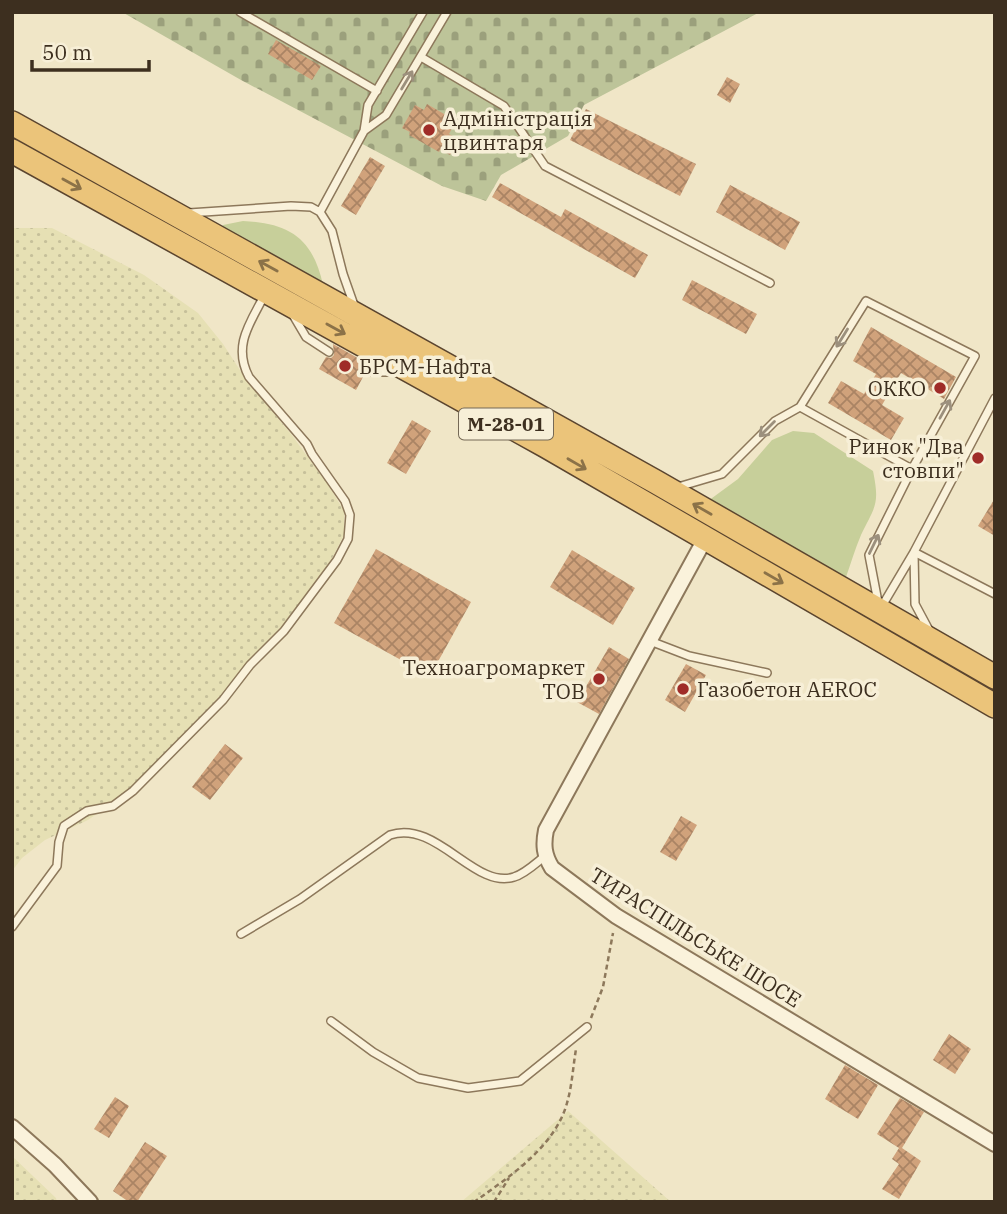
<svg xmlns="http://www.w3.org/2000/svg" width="1007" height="1214" viewBox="0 0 1007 1214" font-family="'IBM Plex Serif',serif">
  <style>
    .farmland { fill: url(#farmland-dots) }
    .green { fill: #c7cf9a }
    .cemetery { fill: url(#cemetery-stones) }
    .building { fill: url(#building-cross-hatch) }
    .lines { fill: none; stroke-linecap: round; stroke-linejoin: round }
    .service-casing { stroke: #8d785b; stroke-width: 10 }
    .minor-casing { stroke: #8d785b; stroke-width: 18 }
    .trunk-casing { stroke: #5b452f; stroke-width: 26 }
    .path { stroke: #8d785b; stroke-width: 2.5; stroke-dasharray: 5 3.5; stroke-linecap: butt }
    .service { stroke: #faf2db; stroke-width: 7 }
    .minor { stroke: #faf2db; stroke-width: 14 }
    .trunk { stroke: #ebc47a; stroke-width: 23 }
    .oneway { stroke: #9c907d }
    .oneway2 { stroke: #8b7248 }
    .poi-dot { fill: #9f2c28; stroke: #f7efd7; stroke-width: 2.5 }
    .labels { text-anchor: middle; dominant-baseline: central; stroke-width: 7; stroke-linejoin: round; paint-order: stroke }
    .shield { fill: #f7efd7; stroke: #756956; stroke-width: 2 }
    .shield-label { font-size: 19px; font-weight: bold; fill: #3d2f1f }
    .poi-label { font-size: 21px; fill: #3d2f1f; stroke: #f7efd7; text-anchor: start }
    .street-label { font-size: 21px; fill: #3d2f1f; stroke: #f7efd7 }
  </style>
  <defs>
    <pattern id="farmland-dots" width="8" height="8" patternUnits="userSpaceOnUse" patternTransform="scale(1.75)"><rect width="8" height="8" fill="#e6e0b4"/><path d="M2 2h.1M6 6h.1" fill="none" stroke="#c6c09a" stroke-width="1.8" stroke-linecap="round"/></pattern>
    <pattern id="cemetery-stones" width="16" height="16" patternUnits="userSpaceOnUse" patternTransform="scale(1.75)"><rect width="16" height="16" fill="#bdc499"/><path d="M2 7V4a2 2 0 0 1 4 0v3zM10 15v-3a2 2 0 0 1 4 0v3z" fill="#9ba07c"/></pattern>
    <pattern id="building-cross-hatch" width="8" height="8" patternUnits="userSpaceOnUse" patternTransform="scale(1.75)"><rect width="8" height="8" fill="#d0a27b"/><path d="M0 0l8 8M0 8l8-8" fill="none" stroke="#aa8464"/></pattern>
  </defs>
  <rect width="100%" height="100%" fill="#f0e6c7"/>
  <path class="farmland" d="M 12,228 L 52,228 L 144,275 L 198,313 L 223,344 L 249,384 L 291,434 L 329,486 L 344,511 L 344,535 L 327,568 L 284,623 L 233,683 L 131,790 L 88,820 L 45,840 L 22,858 L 12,871 Z
    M 568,1111 L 671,1202 L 461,1202 Z
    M 12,1156 L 56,1198 L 57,1202 L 12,1202 Z"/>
  <path class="green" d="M 243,221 C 290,223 313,239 323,285 L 284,260 L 222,229 L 223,225 Z
    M 793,431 L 814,433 L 873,471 C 880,505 875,506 861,535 C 855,549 851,563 846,577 L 708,501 L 738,479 L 772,440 Z"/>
  <path class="cemetery" d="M 122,12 L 760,12 L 584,105 L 568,136 L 501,175 L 486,201 L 442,186 L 241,80 Z"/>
  <path class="building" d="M 276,40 L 321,66 L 312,80 L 268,54 Z
    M 727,77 L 740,84 L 730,103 L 717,95 Z
    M 427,104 L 456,121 L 449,134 L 459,139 L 450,155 L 440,150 L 439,152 L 409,135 L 410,132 L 402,128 L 415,105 L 424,110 Z
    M 586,109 L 696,164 L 680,196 L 570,140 Z
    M 370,157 L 385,166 L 356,215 L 341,206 Z
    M 500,183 L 561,217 L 565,209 L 648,255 L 635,278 L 492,197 Z
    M 730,185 L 800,222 L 785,250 L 716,212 Z
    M 692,280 L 757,314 L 746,334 L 682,300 Z
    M 871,327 L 956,377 L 944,399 L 901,373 L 882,405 L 904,418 L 891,440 L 828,403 L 841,381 L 864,394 L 876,374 L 853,361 Z
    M 333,344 L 370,365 L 360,370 L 363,377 L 356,390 L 319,369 L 326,357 L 331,358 L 334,355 Z
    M 412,420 L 431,431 L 406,474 L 387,463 Z
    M 995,498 L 995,536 L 978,526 Z
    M 376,549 L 471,602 L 430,676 L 334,623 Z
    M 572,550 L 635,588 L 613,625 L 550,587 Z
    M 609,647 L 629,659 L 599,714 L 577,702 Z
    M 686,664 L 706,675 L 685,712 L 665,700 Z
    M 225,744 L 243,758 L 210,800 L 192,787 Z
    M 681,816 L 697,825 L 676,861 L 660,852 Z
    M 949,1034 L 971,1049 L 955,1074 L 933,1060 Z
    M 845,1065 L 878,1085 L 858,1119 L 825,1099 Z
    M 115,1097 L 129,1106 L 109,1138 L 94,1129 Z
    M 900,1098 L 924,1112 L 902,1148 L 921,1161 L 899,1199 L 882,1189 L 899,1164 L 892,1159 L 899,1148 L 877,1134 Z
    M 145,1142 L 167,1156 L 137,1202 L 129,1202 L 113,1191 Z"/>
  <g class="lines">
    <g class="service-casing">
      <path id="service" d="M 240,12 L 377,91
        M 421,57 L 504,106 L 545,166 L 770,283
        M 364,131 L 386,115 L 447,12
        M 320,212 L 364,131 L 368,105 L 423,12
        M 189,213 L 291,206 L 311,207 L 320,212 L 332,231 L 343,274 L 355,308
        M 293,315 L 306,337 L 329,352
        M 366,372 L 397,372
        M 800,407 L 866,301 L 975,356 L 912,469
        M 678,487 L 722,474 L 775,421 L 800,407 L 912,469 L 869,555 L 878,602
        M 914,552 L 995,594
        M 914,553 L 915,604 L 930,632
        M 882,606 L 914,552 L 995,398
        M 650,641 L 689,656 L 767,673
        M 12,927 L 57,866 L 59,842 L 64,826 L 87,811 L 113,806 L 133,791 L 223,700 L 250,665 L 284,631 L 337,560 L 348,539 L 350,515 L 345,501 L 312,454 L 307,444 L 249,377 C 232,345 251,322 265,294
        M 241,934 L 300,899 L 390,835 C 436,819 475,890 514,877 C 525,874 536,863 545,856
        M 331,1021 L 373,1052 L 418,1078 L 468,1088 L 520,1081 L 587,1027"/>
    </g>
    <g class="minor-casing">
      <path id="minor" d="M 705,539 L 546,830 C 543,845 544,855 552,868 L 616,916 L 995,1144
        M 12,1127 L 55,1165 L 90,1202"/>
    </g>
    <g class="trunk-casing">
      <path id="trunk" d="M 12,123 L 656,482 L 995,677
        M 12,151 L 546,446 L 995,706"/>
    </g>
    <path class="path" d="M 591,1018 L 603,987 L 613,933
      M 474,1202 C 509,1177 555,1147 567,1103 C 572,1086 573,1067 576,1049
      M 494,1202 L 509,1178"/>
    <use href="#service" class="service"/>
    <use href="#minor" class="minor"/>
    <use href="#trunk" class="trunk"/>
  </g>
  <defs><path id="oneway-shaft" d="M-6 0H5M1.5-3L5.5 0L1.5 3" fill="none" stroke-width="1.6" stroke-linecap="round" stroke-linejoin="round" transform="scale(1.75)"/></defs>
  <g class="oneway">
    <use href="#oneway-shaft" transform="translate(407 80) rotate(-59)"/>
    <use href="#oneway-shaft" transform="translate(842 338) rotate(122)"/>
    <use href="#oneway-shaft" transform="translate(945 409) rotate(-61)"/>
    <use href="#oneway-shaft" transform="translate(767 429) rotate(135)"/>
    <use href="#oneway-shaft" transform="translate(874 544) rotate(-64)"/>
  </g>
  <g class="oneway2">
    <use href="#oneway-shaft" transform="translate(72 184) rotate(29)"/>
    <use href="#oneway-shaft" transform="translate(268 266) rotate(-151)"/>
    <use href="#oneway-shaft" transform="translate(336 329) rotate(29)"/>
    <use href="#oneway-shaft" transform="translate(577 464) rotate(30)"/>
    <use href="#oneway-shaft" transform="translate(702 509) rotate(-150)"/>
    <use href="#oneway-shaft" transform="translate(774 578) rotate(30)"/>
  </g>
  <g class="poi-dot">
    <circle cx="429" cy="130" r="7"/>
    <circle cx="345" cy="366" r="7"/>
    <circle cx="940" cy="388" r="7"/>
    <circle cx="978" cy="458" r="7"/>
    <circle cx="599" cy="679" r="7"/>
    <circle cx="683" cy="689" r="7"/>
  </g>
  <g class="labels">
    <rect class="shield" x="459" y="408.5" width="94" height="31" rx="5"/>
    <g class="shield-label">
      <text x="506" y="424">М-28-01</text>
    </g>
    <g class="poi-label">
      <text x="443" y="118">Адміністрація<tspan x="443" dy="24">цвинтаря</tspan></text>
      <text x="359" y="366">БРСМ-Нафта</text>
      <text x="926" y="388" text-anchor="end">ОККО</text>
      <text x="964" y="446" text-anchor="end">Ринок "Два<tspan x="964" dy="24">стовпи"</tspan></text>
      <text x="585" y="667" text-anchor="end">Техноагромаркет<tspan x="585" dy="24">ТОВ</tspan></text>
      <text x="697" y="689">Газобетон AEROC</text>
    </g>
    <g class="street-label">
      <text transform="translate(696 937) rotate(32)">ТИРАСПІЛЬСЬКЕ ШОСЕ</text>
    </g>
  </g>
  <rect width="1007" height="1214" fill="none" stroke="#3d2f1f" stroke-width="28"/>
  <path d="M32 60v10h117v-10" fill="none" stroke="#3d2f1f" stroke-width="3.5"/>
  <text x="42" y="60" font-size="21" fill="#3d2f1f" stroke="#f7efd7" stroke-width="5" paint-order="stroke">50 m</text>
</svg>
